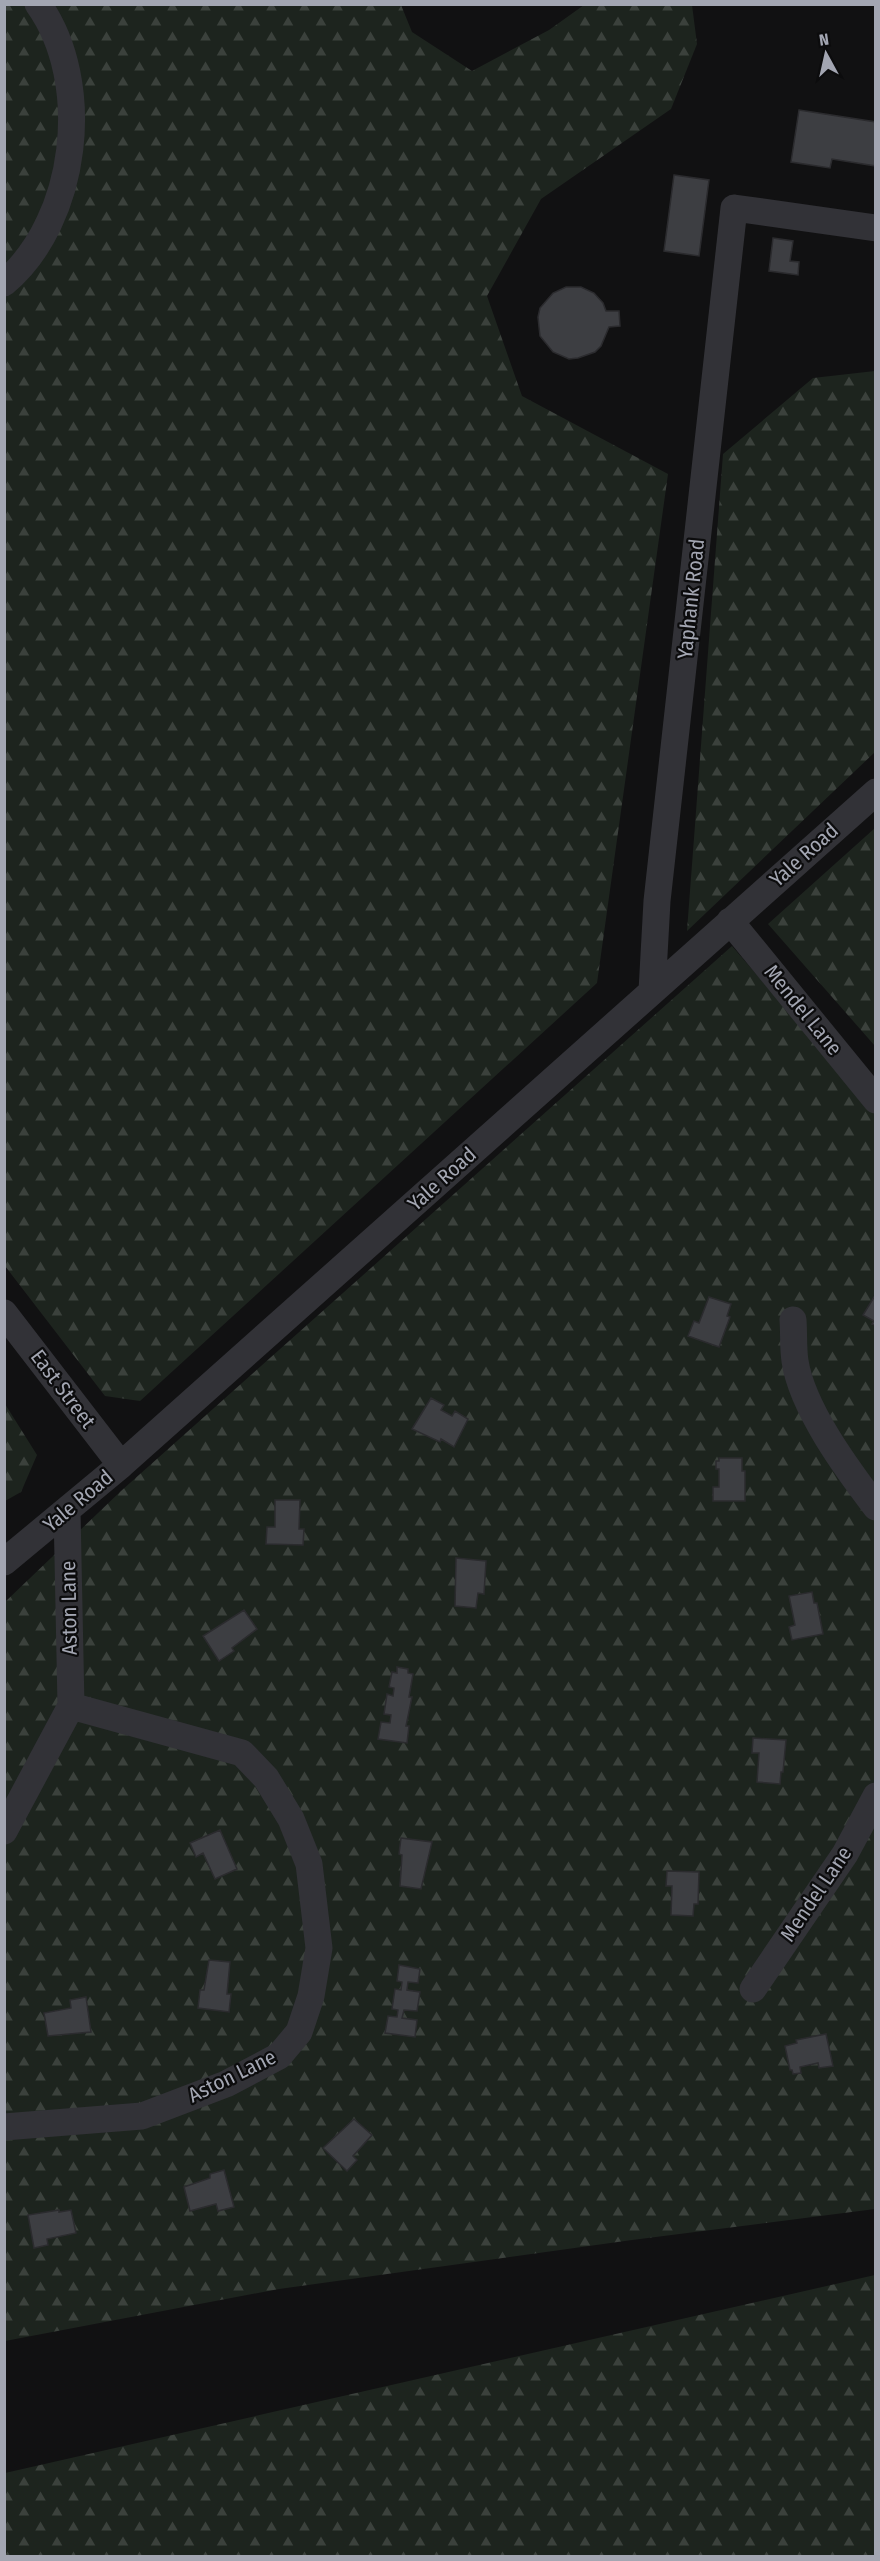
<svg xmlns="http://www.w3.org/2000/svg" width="880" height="2561" viewBox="0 0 880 2561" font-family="'Fira Sans Condensed',sans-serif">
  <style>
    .forest { fill: url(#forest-firs) }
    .building { fill: #3d3e42; stroke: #2b2b2e; stroke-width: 1.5 }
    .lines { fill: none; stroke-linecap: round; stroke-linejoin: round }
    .minor { stroke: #323237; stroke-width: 27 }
    .labels { text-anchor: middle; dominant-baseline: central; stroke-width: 4.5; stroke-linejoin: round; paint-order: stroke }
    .street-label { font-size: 21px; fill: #a3a6b2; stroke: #0c0c0d }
  </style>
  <defs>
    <pattern id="forest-firs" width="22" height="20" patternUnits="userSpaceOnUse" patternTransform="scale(1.5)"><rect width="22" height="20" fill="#1d241e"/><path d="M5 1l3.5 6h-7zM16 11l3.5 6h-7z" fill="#3b413c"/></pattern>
  </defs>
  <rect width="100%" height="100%" fill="#111112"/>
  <path class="forest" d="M 5,5 L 401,5 L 412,32 L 472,71 L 549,30 L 584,5 L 692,5 L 697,44 L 671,109 L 541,199 L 487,296 L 522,396 L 668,474 L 597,983 L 140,1401 L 105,1396 L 5,1266 Z
    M 875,371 L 875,752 L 687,931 L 723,454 L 813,378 Z
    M 875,828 L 875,1046 L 768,924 Z
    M 732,946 L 875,1113 L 875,2209 L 632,2240 L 279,2289 L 5,2341 L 5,1602 L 121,1491 Z
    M 5,1404 L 37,1455 L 21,1492 L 5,1501 Z
    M 875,2275 L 875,2556 L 5,2556 L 5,2473 Z"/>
  <path class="building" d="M 799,110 L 876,122 L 876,166 L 832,159 L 830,168 L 791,162 Z
    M 674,175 L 709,180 L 699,256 L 664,251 Z
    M 773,238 L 793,241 L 790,261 L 799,262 L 798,275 L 769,271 Z
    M 566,287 L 581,287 L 594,293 L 603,303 L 606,311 L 619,311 L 620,326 L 609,327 L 601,346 L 595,352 L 578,358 L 569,359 L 553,352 L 540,336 L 539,327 L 538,317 L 540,308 L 553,293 Z
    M 876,1294 L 876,1325 L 872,1324 L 874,1321 L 863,1315 Z
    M 709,1297 L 731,1304 L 727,1316 L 730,1317 L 719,1347 L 688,1336 L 694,1321 L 699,1323 Z
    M 431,1398 L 444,1405 L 441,1410 L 452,1416 L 455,1411 L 468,1419 L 454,1447 L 441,1439 L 440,1442 L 412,1429 Z
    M 719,1458 L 742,1458 L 742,1471 L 745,1471 L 745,1501 L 713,1501 L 713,1487 L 719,1487 L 719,1469 L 716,1469 L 716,1461 L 719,1461 Z
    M 275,1500 L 300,1500 L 299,1529 L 304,1529 L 303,1545 L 266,1544 L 267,1527 L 275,1527 Z
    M 456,1558 L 486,1561 L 484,1594 L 478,1593 L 476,1608 L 455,1606 Z
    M 812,1592 L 814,1603 L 817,1603 L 823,1634 L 792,1640 L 789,1627 L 795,1625 L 789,1596 Z
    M 244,1610 L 257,1629 L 232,1648 L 234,1651 L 219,1661 L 203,1636 Z
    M 397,1667 L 408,1669 L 408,1673 L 413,1674 L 409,1697 L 412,1697 L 406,1726 L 409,1726 L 407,1743 L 378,1739 L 381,1722 L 390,1723 L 391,1715 L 384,1714 L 387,1694 L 393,1696 L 394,1688 L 389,1687 L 392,1672 L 397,1673 Z
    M 753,1738 L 786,1740 L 783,1772 L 781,1772 L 780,1784 L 757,1782 L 759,1753 L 752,1753 Z
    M 220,1830 L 237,1869 L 215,1879 L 203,1853 L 196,1857 L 190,1843 Z
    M 401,1838 L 432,1842 L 421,1889 L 400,1886 L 402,1855 L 399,1854 Z
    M 667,1871 L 699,1872 L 698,1904 L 694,1904 L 693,1916 L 671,1915 L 672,1886 L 666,1886 Z
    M 209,1960 L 230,1962 L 227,1994 L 231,1994 L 229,2012 L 198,2008 L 200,1990 L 204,1990 Z
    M 399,1965 L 420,1969 L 418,1983 L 408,1982 L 407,1990 L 420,1992 L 417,2011 L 404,2010 L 402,2018 L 417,2020 L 415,2037 L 385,2033 L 388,2016 L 397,2017 L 398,2010 L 392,2009 L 395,1989 L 401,1990 L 402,1982 L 397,1981 Z
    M 86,1997 L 91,2032 L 48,2036 L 44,2013 L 71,2008 L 70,2000 Z
    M 826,2034 L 833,2066 L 819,2068 L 818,2063 L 800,2067 L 801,2073 L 793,2074 L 792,2070 L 790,2070 L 785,2046 L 797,2043 L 796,2040 Z
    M 354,2119 L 372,2135 L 353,2156 L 357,2160 L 347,2171 L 323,2148 Z
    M 224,2170 L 234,2207 L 218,2211 L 216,2204 L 190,2211 L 184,2187 L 210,2178 L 210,2174 Z
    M 59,2210 L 59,2212 L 71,2210 L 76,2233 L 47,2239 L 48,2245 L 34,2248 L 28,2215 Z"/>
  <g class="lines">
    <path class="minor" d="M 4,283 C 78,221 94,82 38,4
      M 730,921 L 876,1100
      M 652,991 L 657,901 L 734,208 L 876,228
      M 4,1313 L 121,1465
      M 793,1320 C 794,1333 793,1348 795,1361 C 802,1408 847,1469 876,1507
      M 67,1510 L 71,1706
      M 4,1562 L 121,1465 L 876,792
      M 4,1831 L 71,1706 L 242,1753 L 266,1778 L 291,1819 L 309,1864 L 319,1948 L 311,1996 L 299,2032 L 279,2056 L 226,2084 L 142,2116 L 4,2127
      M 753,1989 L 845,1854 L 876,1796"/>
  </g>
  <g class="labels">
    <g class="street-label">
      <text transform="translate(691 599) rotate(-84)">Yaphank Road</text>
      <text transform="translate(804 855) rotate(-42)">Yale Road</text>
      <text transform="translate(803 1010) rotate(51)">Mendel Lane</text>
      <text transform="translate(442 1179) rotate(-42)">Yale Road</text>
      <text transform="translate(63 1389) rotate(53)">East Street</text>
      <text transform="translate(78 1501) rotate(-40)">Yale Road</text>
      <text transform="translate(69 1608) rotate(-91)">Aston Lane</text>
      <text transform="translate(816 1894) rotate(-56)">Mendel Lane</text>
      <text transform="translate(232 2076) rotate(-26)">Aston Lane</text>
    </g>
  </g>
  <rect width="880" height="2561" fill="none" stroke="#a3a6b2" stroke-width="12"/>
  <g transform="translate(826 54) rotate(352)" stroke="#0c0c0d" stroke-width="4.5" paint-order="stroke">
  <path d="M0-4.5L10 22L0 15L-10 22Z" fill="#a3a6b2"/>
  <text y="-9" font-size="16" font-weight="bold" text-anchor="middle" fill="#a3a6b2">N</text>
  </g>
</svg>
